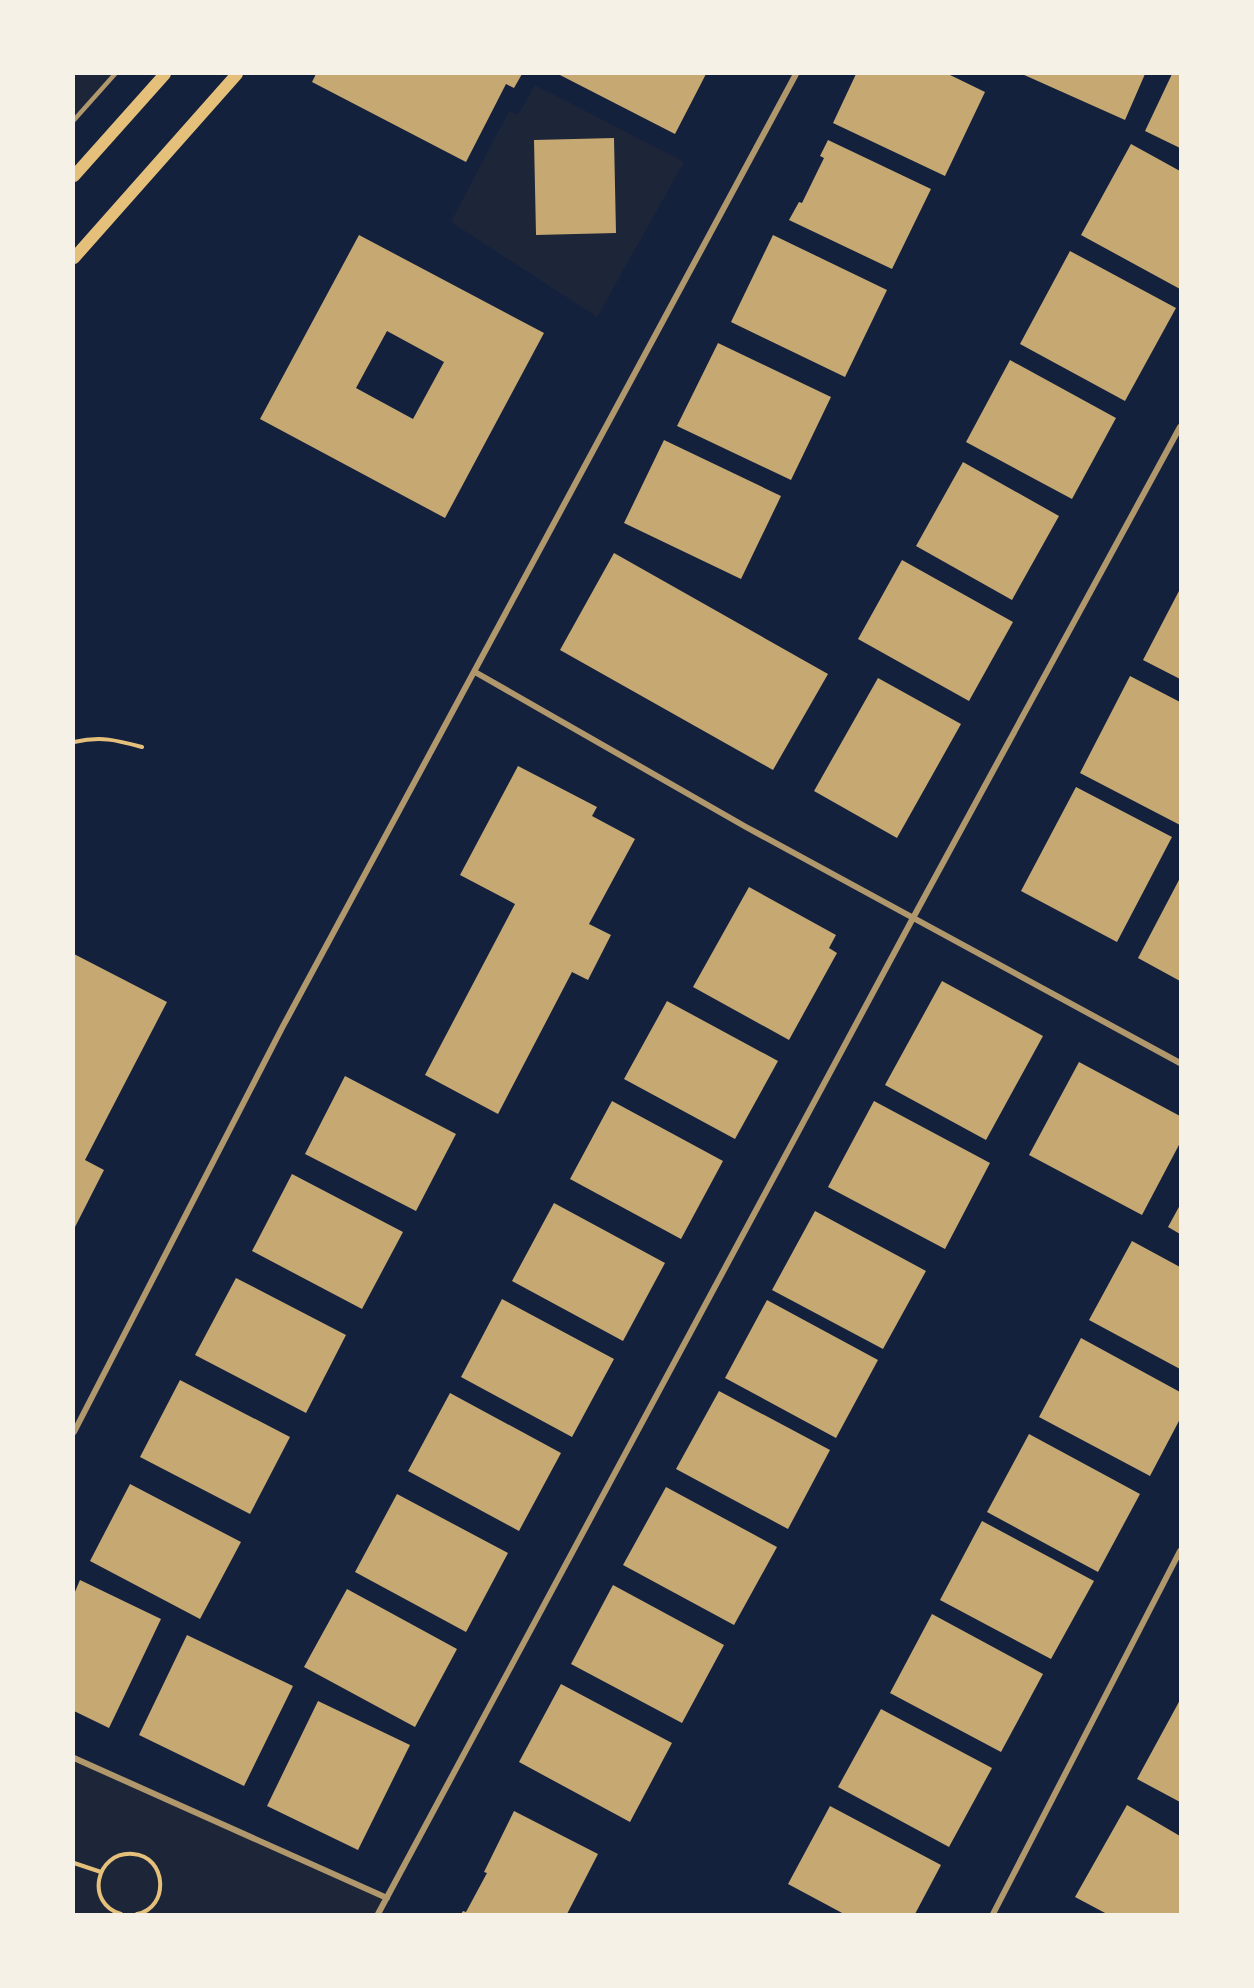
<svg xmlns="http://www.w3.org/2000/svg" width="1254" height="1988" viewBox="0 0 1254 1988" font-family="Rubik,sans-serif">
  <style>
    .green { fill: #1d2539 }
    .building { fill: #c6a872; fill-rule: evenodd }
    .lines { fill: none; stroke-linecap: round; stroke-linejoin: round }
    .path { stroke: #e5c07b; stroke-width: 4 }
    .service { stroke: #b1986c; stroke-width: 4.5 }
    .minor { stroke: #b1986c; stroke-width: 6 }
    .secondary { stroke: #e5c07b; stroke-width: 12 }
  </style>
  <rect width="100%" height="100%" fill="#14213d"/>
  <path class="green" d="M 74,74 L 115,74 L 74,120 Z
    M 535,85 L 684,162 L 597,317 L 451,222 L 509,111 L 518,115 Z
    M 74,1758 L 387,1898 L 378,1914 L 74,1914 Z"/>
  <path class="building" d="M 316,74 L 522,74 L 514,88 L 506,84 L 466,162 L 312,82 Z
    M 558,74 L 706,74 L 675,134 Z
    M 856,74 L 948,74 L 985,92 L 945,176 L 833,123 Z
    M 1022,74 L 1145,74 L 1125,120 Z
    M 1172,74 L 1180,74 L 1180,148 L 1145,131 Z
    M 614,138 L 616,233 L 536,235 L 534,140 Z
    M 828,140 L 931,189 L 892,269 L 789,220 L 799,202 L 802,203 L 824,158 L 820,156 Z
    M 1131,144 L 1180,171 L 1180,289 L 1081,235 Z
    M 359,235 L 544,333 L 445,518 L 260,419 ZM 387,331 L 444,362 L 413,419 L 356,388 Z
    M 773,235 L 887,290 L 845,377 L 731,322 Z
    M 1070,251 L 1176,308 L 1125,401 L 1020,344 Z
    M 718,343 L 831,397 L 791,480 L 677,426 Z
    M 1010,360 L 1116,418 L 1072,499 L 966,442 Z
    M 664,440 L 781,496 L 741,579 L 624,523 Z
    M 963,462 L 1059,516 L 1012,600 L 916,546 Z
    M 614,553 L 828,674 L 773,770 L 560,650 Z
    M 902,560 L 1013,622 L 969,701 L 858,639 Z
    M 1180,589 L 1180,679 L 1143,660 Z
    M 1130,676 L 1180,702 L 1180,825 L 1080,773 Z
    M 878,678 L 961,724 L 897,838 L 814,791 Z
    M 518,766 L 597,807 L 592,816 L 635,839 L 589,924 L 611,935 L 588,980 L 572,972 L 498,1114 L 425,1075 L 515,904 L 460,875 Z
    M 1076,787 L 1172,837 L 1117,942 L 1021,891 Z
    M 1180,878 L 1180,981 L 1138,958 Z
    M 749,887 L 836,935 L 829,948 L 837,953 L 789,1040 L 693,987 Z
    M 74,954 L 167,1002 L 85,1160 L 104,1170 L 74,1229 Z
    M 942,981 L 1043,1036 L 986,1140 L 885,1085 Z
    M 667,1001 L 778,1061 L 735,1139 L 624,1079 Z
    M 1079,1062 L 1180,1116 L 1180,1143 L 1142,1215 L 1029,1155 Z
    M 345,1076 L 456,1134 L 416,1211 L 305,1154 Z
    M 612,1101 L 723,1161 L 681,1239 L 570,1179 Z
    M 874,1101 L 990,1163 L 945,1249 L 828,1187 Z
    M 292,1174 L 403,1232 L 362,1309 L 252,1251 Z
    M 554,1203 L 665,1263 L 623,1341 L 512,1281 Z
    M 1180,1205 L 1180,1234 L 1168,1227 Z
    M 815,1211 L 926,1271 L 883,1349 L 772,1290 Z
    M 1132,1241 L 1180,1267 L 1180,1369 L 1089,1320 Z
    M 236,1278 L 346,1335 L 306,1413 L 195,1355 Z
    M 502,1299 L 614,1359 L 572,1437 L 461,1377 Z
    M 767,1300 L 878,1360 L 836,1438 L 725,1378 Z
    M 1081,1338 L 1180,1392 L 1180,1419 L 1150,1476 L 1039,1417 Z
    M 180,1380 L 290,1437 L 250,1514 L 140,1457 Z
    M 719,1391 L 830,1450 L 788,1529 L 676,1469 Z
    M 450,1393 L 561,1453 L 519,1531 L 408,1471 Z
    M 1029,1434 L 1140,1494 L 1098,1572 L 987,1512 Z
    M 130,1484 L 241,1542 L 200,1619 L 90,1561 Z
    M 666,1487 L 777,1547 L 734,1625 L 623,1565 Z
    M 397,1494 L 508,1553 L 466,1632 L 355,1572 Z
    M 982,1521 L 1094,1581 L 1051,1659 L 940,1600 Z
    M 80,1580 L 161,1619 L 109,1728 L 74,1711 L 74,1594 Z
    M 613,1585 L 724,1645 L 682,1723 L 571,1664 Z
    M 347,1589 L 457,1649 L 415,1727 L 304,1667 Z
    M 932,1614 L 1043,1674 L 1001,1752 L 890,1693 Z
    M 187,1635 L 293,1686 L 244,1786 L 139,1735 Z
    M 561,1684 L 672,1743 L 630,1822 L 519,1762 Z
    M 1180,1700 L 1180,1802 L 1137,1779 Z
    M 318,1701 L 410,1745 L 358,1850 L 267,1806 Z
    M 881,1709 L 992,1768 L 949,1847 L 838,1787 Z
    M 1127,1805 L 1180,1836 L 1180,1914 L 1107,1914 L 1075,1897 Z
    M 830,1806 L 941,1865 L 915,1914 L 844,1914 L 788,1884 Z
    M 514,1811 L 598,1854 L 567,1914 L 461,1914 L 463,1911 L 466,1912 L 487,1873 L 484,1872 Z"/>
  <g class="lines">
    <path class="path" d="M 74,742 C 101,736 116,740 142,747
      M 74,1863 L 101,1872
      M 121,1914 C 85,1904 95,1851 133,1854 C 167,1856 170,1908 137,1914"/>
    <path class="service" d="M 74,120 L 115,74"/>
    <path class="minor" d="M 475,672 L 746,827 L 1180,1063
      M 74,1432 L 282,1028 L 796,74
      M 74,1758 L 387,1898
      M 378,1914 L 913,918 L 1180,427
      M 993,1914 L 1180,1551"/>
    <path class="secondary" d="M 74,176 L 165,74
      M 74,258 L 237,74"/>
  </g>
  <rect width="1254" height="1988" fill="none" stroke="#f6f1e7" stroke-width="150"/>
</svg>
